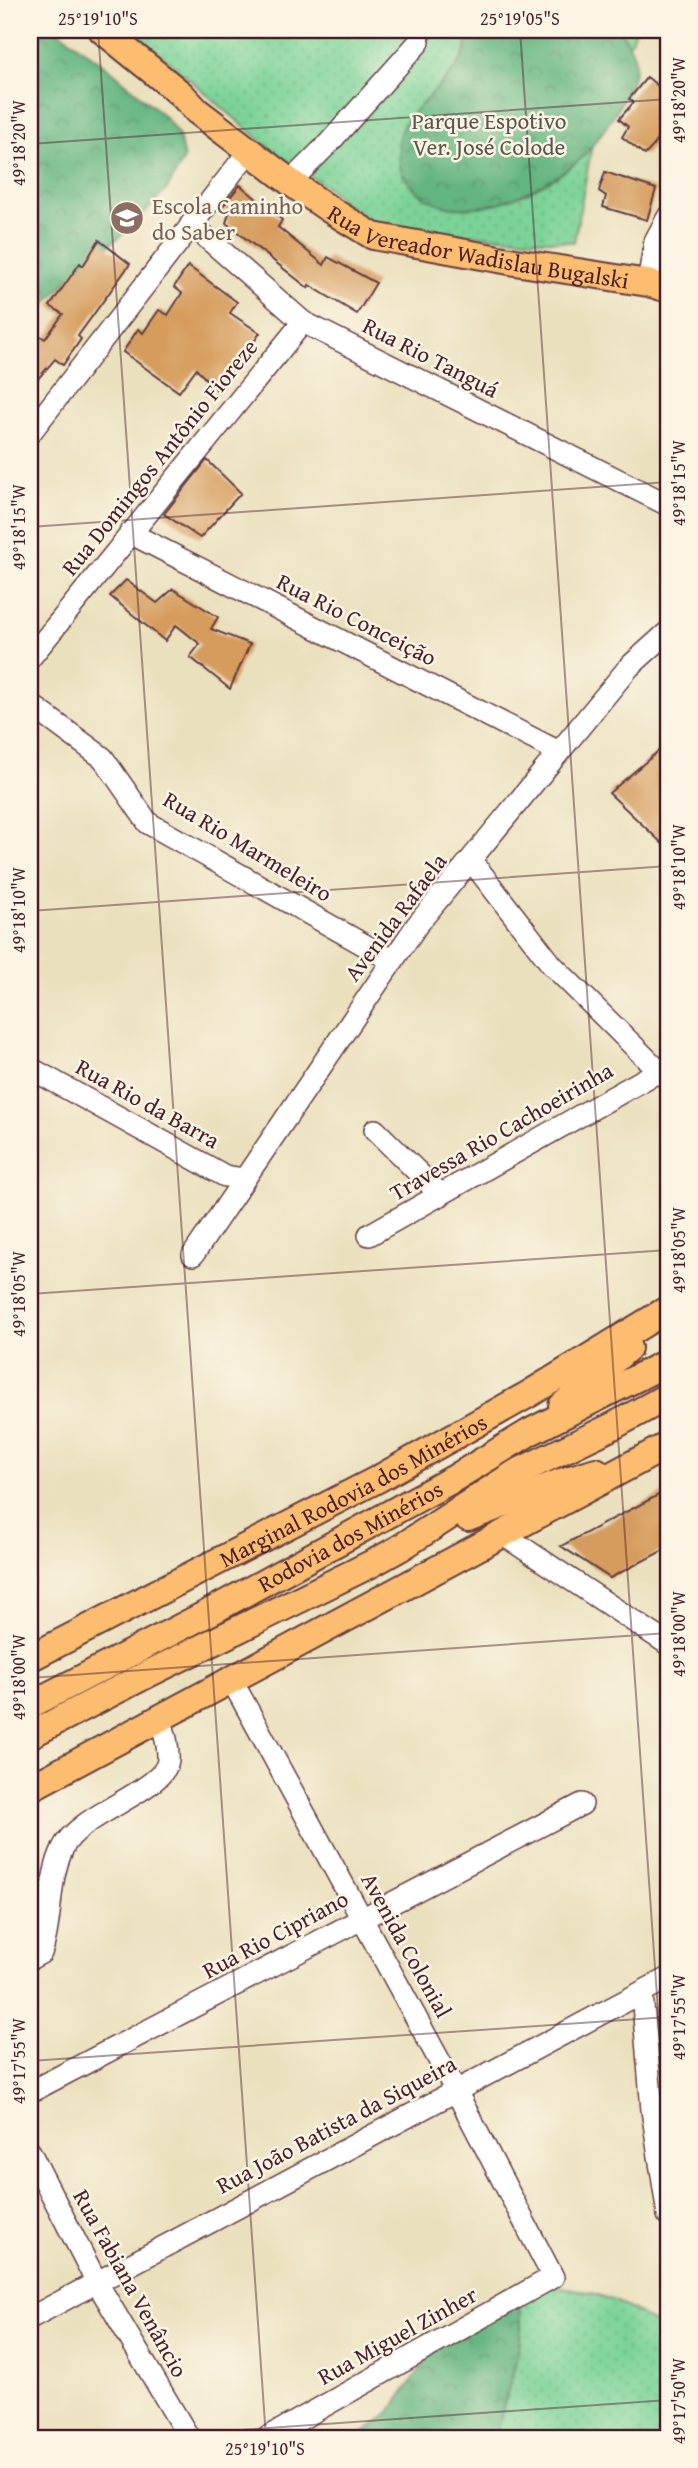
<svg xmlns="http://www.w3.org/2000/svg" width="698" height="2468" viewBox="0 0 698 2468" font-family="'Gentium Book Plus',serif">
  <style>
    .green { fill: url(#green-dots); stroke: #627962; stroke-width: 2 }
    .forest { fill: url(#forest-crowns); stroke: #576a56; stroke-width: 2 }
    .building { fill: #d69c5d }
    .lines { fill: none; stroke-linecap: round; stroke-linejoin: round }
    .minor-casing { stroke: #623c41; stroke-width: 24 }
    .major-casing { stroke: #623c41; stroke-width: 30 }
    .minor { stroke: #fff; stroke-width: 21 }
    .major { stroke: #fcbd6f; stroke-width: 26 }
    .ticks { fill: none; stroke: #4a1f2b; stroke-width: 2; stroke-opacity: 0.45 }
    .labels { text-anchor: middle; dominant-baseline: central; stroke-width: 5; stroke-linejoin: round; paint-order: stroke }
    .park-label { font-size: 23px; fill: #59554c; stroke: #fcf5e5 }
    .education-label { font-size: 23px; fill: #785e54; stroke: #fcf5e5; text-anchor: start }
    .street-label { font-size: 23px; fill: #4a1f2b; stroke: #fcf5e5 }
    .neatline { fill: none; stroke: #4a1f2b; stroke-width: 2.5 }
    .ticks-label { font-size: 18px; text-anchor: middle; fill: #4a1f2b }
  </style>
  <defs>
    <pattern id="green-dots" width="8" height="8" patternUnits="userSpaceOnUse" patternTransform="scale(1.75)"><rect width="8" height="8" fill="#7bd398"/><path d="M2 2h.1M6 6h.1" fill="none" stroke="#6cb583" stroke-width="1.8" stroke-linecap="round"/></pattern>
    <pattern id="forest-crowns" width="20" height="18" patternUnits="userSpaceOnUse" patternTransform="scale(1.75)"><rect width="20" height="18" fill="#64b580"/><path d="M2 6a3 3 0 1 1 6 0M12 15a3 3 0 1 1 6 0" fill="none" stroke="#549369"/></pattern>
  </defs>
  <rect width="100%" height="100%" fill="#fcf5e5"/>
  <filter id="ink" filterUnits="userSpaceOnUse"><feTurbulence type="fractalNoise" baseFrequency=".0143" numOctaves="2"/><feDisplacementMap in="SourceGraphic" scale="14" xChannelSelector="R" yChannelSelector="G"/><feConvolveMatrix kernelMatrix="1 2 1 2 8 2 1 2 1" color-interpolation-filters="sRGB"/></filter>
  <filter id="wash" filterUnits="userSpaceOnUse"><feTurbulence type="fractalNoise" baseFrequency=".00686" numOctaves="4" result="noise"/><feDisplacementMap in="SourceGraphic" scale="28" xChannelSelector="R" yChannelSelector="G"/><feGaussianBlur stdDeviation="1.57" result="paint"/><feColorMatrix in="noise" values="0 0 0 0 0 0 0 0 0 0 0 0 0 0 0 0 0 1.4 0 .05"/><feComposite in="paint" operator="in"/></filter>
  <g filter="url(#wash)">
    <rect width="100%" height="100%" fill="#ebe0be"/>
    <path class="green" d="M 132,30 L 635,30 L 594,134 L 574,242 L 408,231 L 372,222 L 345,203 L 327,187 L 281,158 Z
      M 556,2286 C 605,2293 629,2305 668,2334 L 668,2438 L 497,2438 L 519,2308 L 508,2288 Z"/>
    <path class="forest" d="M 30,30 L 57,30 L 112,71 L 166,118 L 179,136 L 184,159 L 167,189 L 129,229 L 71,276 L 30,321 Z
      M 465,30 L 618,30 C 625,36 635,53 635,62 C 637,86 595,147 577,162 C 540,192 464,228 421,194 C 415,190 403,177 401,170 C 399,165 400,158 400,154 C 399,147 397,138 400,133 C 411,102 482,63 465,30 Z
      M 508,2288 C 511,2294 517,2301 519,2307 C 529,2341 501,2401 497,2438 L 357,2438 L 390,2412 L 437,2345 L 459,2321 Z"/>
    <g id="blocks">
      <path class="building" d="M 647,77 L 668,94 L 668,117 L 655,144 L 645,155 L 622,137 L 628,127 L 619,119 L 634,102 L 629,99 Z
        M 605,172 L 656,189 L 647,220 L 603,207 L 606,196 L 599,191 Z
        M 240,185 L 282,220 L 278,227 L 324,265 L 328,257 L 376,283 L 357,314 L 309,285 L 308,288 L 226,223 L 229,213 L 222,207 Z
        M 99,240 L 130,264 L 78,336 L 81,339 L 63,365 L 55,359 L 30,388 L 30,329 L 45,339 L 63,314 L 50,306 L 80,263 L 83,266 Z
        M 188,266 L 237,302 L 230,313 L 260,333 L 219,392 L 196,369 L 179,392 L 123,352 L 138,329 L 143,333 L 159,310 L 168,315 L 182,293 L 174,287 Z
        M 207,460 L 241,493 L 200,538 L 164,514 Z
        M 126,580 L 157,603 L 173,589 L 218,617 L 211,629 L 250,644 L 230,689 L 190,657 L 200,644 L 176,625 L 165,641 L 110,596 Z
        M 668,743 L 668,849 L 609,793 Z
        M 668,1490 L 668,1548 L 610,1578 L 561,1546 Z"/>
    </g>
  </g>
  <g filter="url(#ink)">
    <use href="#blocks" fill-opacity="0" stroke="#623c41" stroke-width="2"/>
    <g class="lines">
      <g class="minor-casing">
        <path id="minor" d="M 290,182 L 329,143 L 419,42
          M 191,224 L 303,322 L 668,505
          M 648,283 L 655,241 L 668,217
          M 30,433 L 249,151
          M 130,533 L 559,752
          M 30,658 L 303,322
          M 30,704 L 103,758 L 148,823 L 393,961
          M 471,860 L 552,965 L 667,1079
          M 30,1068 L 225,1176 L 244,1179
          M 375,1130 L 441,1195
          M 369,1235 L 659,1071
          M 193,1255 L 417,925 L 629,667 L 668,632
          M 502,1534 L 668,1644
          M 231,1679 L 456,2091 L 553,2277 L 267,2438
          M 30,1959 L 41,1953 C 53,1920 47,1881 63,1848 C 78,1814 166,1790 168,1760 C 169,1746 164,1731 160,1717
          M 642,1993 L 652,2110 L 668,2118
          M 30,2092 L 582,1804
          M 652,2110 L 668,2215
          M 30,2152 L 96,2281 L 189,2438
          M 30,2318 L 668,1978"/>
      </g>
      <g class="major-casing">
        <g id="major">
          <path id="s1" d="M 102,30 L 181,94 L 197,111 L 290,182 L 329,209 L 373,236 L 515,262 L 648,283 L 668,289"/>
          <path d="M 562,1406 L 628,1348"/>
          <path d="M 468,1518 L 558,1483 L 596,1471"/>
          <path id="s2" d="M 30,1658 L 378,1479 L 529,1394 L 668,1309"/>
          <path id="s3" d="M 30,1705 L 210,1612 L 453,1479 L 530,1432 L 668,1362"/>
          <path d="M 30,1735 L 150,1673 L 373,1563 L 400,1548 L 516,1473 L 615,1425 L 668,1396"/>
          <path d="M 30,1788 L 668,1445"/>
        </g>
      </g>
      <use href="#minor" class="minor"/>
      <use href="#major" class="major"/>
    </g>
  </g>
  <path class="ticks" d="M 98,30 L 266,2438M 520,30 L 668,2154M 30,144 L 668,99M 30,527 L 668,482M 30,911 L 668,866M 30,1294 L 668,1250M 30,1678 L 668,1633M 30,2061 L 668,2017M 126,2438 L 668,2400"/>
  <defs>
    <g id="university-disc" transform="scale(1.75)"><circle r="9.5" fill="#8d6e63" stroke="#fcf5e5"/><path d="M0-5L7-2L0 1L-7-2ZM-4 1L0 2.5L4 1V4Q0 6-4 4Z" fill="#fff"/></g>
  </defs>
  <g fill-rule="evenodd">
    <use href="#university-disc" x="127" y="218"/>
  </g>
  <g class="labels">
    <g class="park-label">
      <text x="489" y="120">Parque Espotivo<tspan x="489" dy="26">Ver. José Colode</tspan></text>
    </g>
    <g class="education-label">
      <text x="152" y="205">Escola Caminho<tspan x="152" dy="26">do Saber</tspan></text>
    </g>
    <g class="street-label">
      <text stroke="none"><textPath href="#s1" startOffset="446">Rua Vereador Wadislau Bugalski</textPath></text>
      <text transform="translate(431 357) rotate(27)">Rua Rio Tanguá</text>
      <text transform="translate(159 457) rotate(-51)">Rua Domingos Antônio Fioreze</text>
      <text transform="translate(357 619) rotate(27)">Rua Rio Conceição</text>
      <text transform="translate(248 846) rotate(31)">Rua Rio Marmeleiro</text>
      <text transform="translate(395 917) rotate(-53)">Avenida Rafaela</text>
      <text transform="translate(148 1103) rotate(29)">Rua Rio da Barra</text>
      <text transform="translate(501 1131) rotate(-30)">Travessa Rio Cachoeirinha</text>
      <text stroke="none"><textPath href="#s2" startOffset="364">Marginal Rodovia dos Minérios</textPath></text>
      <text stroke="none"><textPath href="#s3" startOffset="362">Rodovia dos Minérios</textPath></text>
      <text transform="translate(275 1934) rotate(-28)">Rua Rio Cipriano</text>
      <text transform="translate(407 1945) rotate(61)">Avenida Colonial</text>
      <text transform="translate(336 2124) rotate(-28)">Rua João Batista da Siqueira</text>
      <text transform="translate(131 2283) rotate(61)">Rua Fabiana Venâncio</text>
      <text transform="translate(397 2335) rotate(-29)">Rua Miguel Zinher</text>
    </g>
  </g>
  <rect width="698" height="2468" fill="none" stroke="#fcf5e5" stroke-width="77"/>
  <rect x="38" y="38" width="622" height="2392" class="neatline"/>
  <g class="ticks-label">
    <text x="98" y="25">25°19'10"S</text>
    <text x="520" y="25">25°19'05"S</text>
    <text transform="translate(679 100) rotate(-90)" y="6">49°18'20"W</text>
    <text transform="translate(19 143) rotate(-90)" y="6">49°18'20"W</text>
    <text transform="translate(679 483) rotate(-90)" y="6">49°18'15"W</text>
    <text transform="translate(19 527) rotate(-90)" y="6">49°18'15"W</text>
    <text transform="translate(679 867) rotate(-90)" y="6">49°18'10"W</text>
    <text transform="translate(19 910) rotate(-90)" y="6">49°18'10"W</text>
    <text transform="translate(679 1250) rotate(-90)" y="6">49°18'05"W</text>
    <text transform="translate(19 1294) rotate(-90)" y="6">49°18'05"W</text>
    <text transform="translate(679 1634) rotate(-90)" y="6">49°18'00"W</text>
    <text transform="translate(19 1677) rotate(-90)" y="6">49°18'00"W</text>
    <text transform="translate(679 2017) rotate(-90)" y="6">49°17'55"W</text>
    <text transform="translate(19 2061) rotate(-90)" y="6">49°17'55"W</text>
    <text transform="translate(679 2401) rotate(-90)" y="6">49°17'50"W</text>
    <text x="265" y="2455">25°19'10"S</text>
  </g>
</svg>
